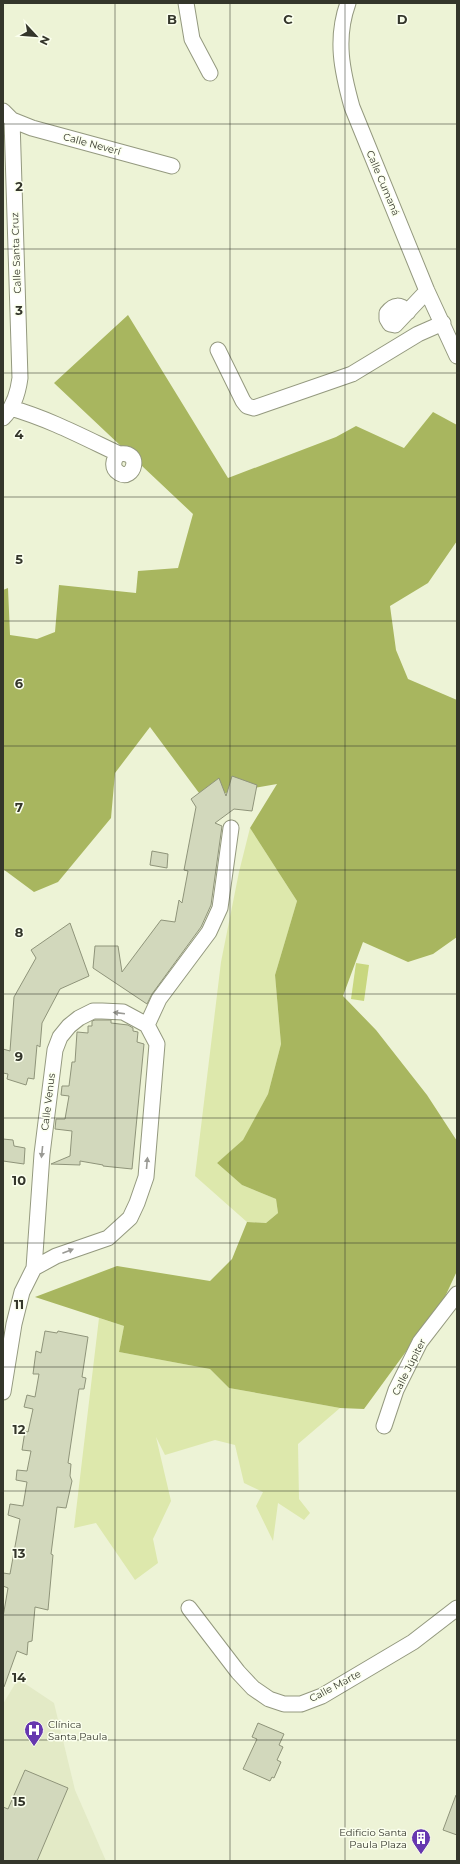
<svg xmlns="http://www.w3.org/2000/svg" width="460" height="1864" viewBox="0 0 460 1864" font-family="Montserrat,sans-serif">
  <style>
    .built { fill: #e3eac6 }
    .green { fill: #dde8ac }
    .forest { fill: #a8b65f }
    .water { fill: #c8d77f }
    .building { fill: #d2d8bc; stroke: #8f947a }
    .lines { fill: none; stroke-linecap: round; stroke-linejoin: round }
    .minor-casing { stroke: #94997f; stroke-width: 17 }
    .minor { stroke: #fff; stroke-width: 15 }
    .oneway { fill: #9a9a95 }
    .grid { fill: none; stroke: #34362b; stroke-width: 1; stroke-opacity: 0.55 }
    .labels { text-anchor: middle; dominant-baseline: central; stroke-width: 3; stroke-linejoin: round; paint-order: stroke }
    .street-label { font-size: 10px; fill: #34362b; stroke: #fbffee }
    .poi-label { font-size: 10px; fill: #34362b; stroke: #fbffee; text-anchor: start }
    .grid-label { font-size: 13px; text-anchor: middle; font-weight: bold; fill: #34362b; stroke: #fbffee; stroke-width: 3; stroke-linejoin: round; paint-order: stroke }
  </style>
  <rect width="100%" height="100%" fill="#edf3d6"/>
  <path class="built" d="M 18,1679 L 54,1703 L 75,1790 L 106,1861 L 3,1861 L 3,1704 Z"/>
  <path class="green" d="M 250,828 L 297,901 L 275,975 L 281,1044 L 268,1094 L 243,1141 L 217,1163 L 242,1185 L 276,1199 L 278,1213 L 266,1223 L 247,1222 L 195,1176 L 221,962 L 239,872 Z
    M 99,1318 L 124,1326 L 119,1352 L 210,1369 L 229,1388 L 340,1408 L 298,1444 L 299,1499 L 310,1513 L 304,1520 L 278,1503 L 273,1541 L 256,1506 L 263,1492 L 244,1483 L 235,1445 L 215,1440 L 165,1455 L 156,1437 L 171,1501 L 153,1539 L 158,1563 L 135,1580 L 96,1523 L 74,1528 Z"/>
  <path class="forest" d="M 128,315 L 228,478 L 336,437 L 356,426 L 404,448 L 433,412 L 457,425 L 457,541 L 428,583 L 390,606 L 396,650 L 408,679 L 457,700 L 457,937 L 433,954 L 408,962 L 363,942 L 343,996 L 376,1030 L 427,1095 L 457,1141 L 457,1271 L 443,1301 L 364,1409 L 340,1408 L 229,1388 L 210,1369 L 119,1352 L 124,1326 L 35,1297 L 117,1266 L 210,1281 L 232,1259 L 247,1222 L 266,1223 L 278,1213 L 276,1199 L 242,1185 L 217,1163 L 243,1140 L 268,1094 L 281,1044 L 275,975 L 297,901 L 250,828 L 277,784 L 202,797 L 150,727 L 115,773 L 111,818 L 58,882 L 34,892 L 3,869 L 3,590 L 8,588 L 10,635 L 37,639 L 55,632 L 59,585 L 136,593 L 138,571 L 178,568 L 193,514 L 54,383 Z"/>
  <path class="water" d="M 356,963 L 369,965 L 364,1001 L 351,999 Z"/>
  <path class="building" d="M 232,776 L 257,785 L 252,811 L 234,809 L 215,823 L 222,826 L 211,905 L 201,927 L 152,994 L 147,1004 L 93,968 L 95,946 L 118,946 L 122,972 L 161,920 L 175,922 L 179,900 L 182,903 L 188,871 L 184,870 L 196,807 L 191,799 L 219,778 L 226,796 Z
    M 152,851 L 168,854 L 167,868 L 150,865 Z
    M 70,923 L 89,976 L 60,989 L 42,1023 L 40,1047 L 37,1045 L 34,1079 L 28,1078 L 26,1085 L 7,1079 L 8,1074 L 3,1073 L 3,1049 L 10,1051 L 14,997 L 36,958 L 31,950 Z
    M 95,1020 L 111,1020 L 111,1023 L 128,1025 L 133,1028 L 133,1031 L 138,1032 L 137,1042 L 144,1044 L 132,1169 L 103,1166 L 103,1165 L 80,1161 L 80,1165 L 51,1164 L 70,1156 L 72,1131 L 55,1129 L 56,1119 L 65,1119 L 69,1096 L 61,1095 L 62,1086 L 69,1086 L 72,1062 L 75,1062 L 77,1032 L 88,1033 L 88,1026 L 92,1026 L 92,1021 Z
    M 3,1139 L 13,1140 L 14,1146 L 25,1148 L 24,1164 L 3,1161 Z
    M 45,1331 L 57,1333 L 58,1331 L 88,1337 L 82,1377 L 86,1378 L 84,1389 L 79,1389 L 68,1463 L 71,1464 L 70,1476 L 72,1481 L 66,1508 L 57,1507 L 51,1554 L 53,1555 L 48,1610 L 35,1607 L 32,1641 L 28,1642 L 27,1655 L 17,1651 L 4,1687 L 3,1687 L 3,1617 L 8,1588 L 3,1586 L 3,1573 L 10,1574 L 20,1519 L 8,1515 L 10,1504 L 23,1506 L 27,1482 L 16,1480 L 17,1470 L 27,1471 L 31,1451 L 22,1450 L 25,1431 L 28,1432 L 33,1409 L 24,1407 L 27,1395 L 35,1397 L 39,1374 L 33,1374 L 36,1351 L 41,1353 Z
    M 258,1723 L 284,1734 L 279,1745 L 283,1747 L 277,1760 L 281,1762 L 274,1778 L 272,1777 L 270,1781 L 243,1769 L 257,1739 L 252,1737 Z
    M 25,1770 L 68,1788 L 37,1861 L 3,1861 L 3,1807 L 8,1809 Z
    M 456,1795 L 457,1795 L 457,1835 L 443,1830 Z"/>
  <g class="lines">
    <g class="minor-casing">
      <path id="minor" d="M 186,3 L 192,39 L 210,73
        M 348,3 C 335,39 342,71 352,107 L 427,291 L 457,356
        M 3,111 L 12,120 L 20,378 C 18,393 14,407 3,418
        M 12,120 L 32,128 L 172,166
        M 408,312 C 400,304 394,304 387,313 L 387,319 L 390,324 L 395,325 L 427,291
        M 218,350 L 243,401 L 247,406 L 254,408 L 352,374 L 418,334 L 443,323
        M 11,408 C 49,419 83,437 119,454 C 143,450 134,482 119,473 C 111,468 113,459 119,454
        M 147,1025 L 159,999 L 209,932 L 220,908 L 231,828
        M 3,1392 L 14,1324 L 22,1292 L 34,1268 L 42,1154 L 55,1050 L 60,1037 L 69,1026 L 79,1018 L 93,1011 L 102,1011 L 123,1012 L 147,1025 L 157,1044 L 146,1177 L 137,1203 L 130,1218 L 108,1238 L 56,1256 L 34,1268
        M 384,1426 L 396,1390 L 420,1342 L 457,1294
        M 189,1608 L 238,1672 L 253,1688 L 269,1699 L 284,1704 L 301,1704 L 322,1696 L 413,1642 L 457,1608"/>
    </g>
    <use href="#minor" class="minor"/>
  </g>
  <defs><path id="oneway-solid" d="M-6-.8H1V-3.2L6.5 0L1 3.2V.8H-6Z"/></defs>
  <g class="oneway">
    <use href="#oneway-solid" transform="translate(119 1013) rotate(-173)"/>
    <use href="#oneway-solid" transform="translate(42 1152) rotate(96)"/>
    <use href="#oneway-solid" transform="translate(147 1163) rotate(-85)"/>
    <use href="#oneway-solid" transform="translate(68 1251) rotate(-21)"/>
  </g>
  <path class="grid" d="M 115,3 L 115,1861M 230,3 L 230,1861M 345,3 L 345,1861M 3,124 L 457,124M 3,249 L 457,249M 3,373 L 457,373M 3,497 L 457,497M 3,621 L 457,621M 3,746 L 457,746M 3,870 L 457,870M 3,994 L 457,994M 3,1118 L 457,1118M 3,1243 L 457,1243M 3,1367 L 457,1367M 3,1491 L 457,1491M 3,1615 L 457,1615M 3,1740 L 457,1740"/>
  <defs>
    <g id="hospital-pin" transform="scale(1)"><path d="M0 17L-7.5 6A9.5 9.5 0 1 1 7.5 6Z" fill="#6637af" stroke="#fbffee"/><path d="M-5-5h3v3.5h4V-5h3V5h-3V1.5h-4V5h-3Z" fill="#fff"/></g>
    <g id="building-pin" transform="scale(1)"><path d="M0 17L-7.5 6A9.5 9.5 0 1 1 7.5 6Z" fill="#6637af" stroke="#fbffee"/><path d="M-4-6H4V6H1V3H-1V6H-4ZM-2.5-4.3h1.7v1.8h-1.7ZM.8-4.3h1.7v1.8H.8ZM-2.5-1h1.7V.8h-1.7ZM.8-1h1.7V.8H.8Z" fill="#fff"/></g>
  </defs>
  <g fill-rule="evenodd">
    <use href="#hospital-pin" x="34" y="1730"/>
    <use href="#building-pin" x="421" y="1838"/>
  </g>
  <g class="labels">
    <g class="street-label">
      <text transform="translate(92 144) rotate(15)">Calle Neverí</text>
      <text transform="translate(383 183) rotate(67)">Calle Cumaná</text>
      <text transform="translate(16 253) rotate(-92)">Calle Santa Cruz</text>
      <text transform="translate(48 1102) rotate(-83)">Calle Venus</text>
      <text transform="translate(409 1367) rotate(-63)">Calle Júpiter</text>
      <text transform="translate(335 1686) rotate(-28)">Calle Marte</text>
    </g>
    <g class="poi-label">
      <text x="48" y="1724">Clínica<tspan x="48" dy="12">Santa Paula</tspan></text>
      <text x="407" y="1832" text-anchor="end">Edificio Santa<tspan x="407" dy="12">Paula Plaza</tspan></text>
    </g>
  </g>
  <g class="grid-label">
    <text x="172" y="24">B</text>
    <text x="288" y="24">C</text>
    <text x="402" y="24">D</text>
    <text x="19" y="191">2</text>
    <text x="19" y="315">3</text>
    <text x="19" y="439">4</text>
    <text x="19" y="564">5</text>
    <text x="19" y="688">6</text>
    <text x="19" y="812">7</text>
    <text x="19" y="937">8</text>
    <text x="19" y="1061">9</text>
    <text x="19" y="1185">10</text>
    <text x="19" y="1309">11</text>
    <text x="19" y="1434">12</text>
    <text x="19" y="1558">13</text>
    <text x="19" y="1682">14</text>
    <text x="19" y="1806">15</text>
  </g>
  <rect width="460" height="1864" fill="none" stroke="#34362b" stroke-width="8"/>
  <g transform="translate(36 36) rotate(116)" stroke="#fbffee" stroke-width="3" paint-order="stroke">
  <path d="M0-3L7 15L0 10L-7 15Z" fill="#34362b"/>
  <text y="-6" font-size="11" font-weight="bold" text-anchor="middle" fill="#34362b">N</text>
  </g>
</svg>
